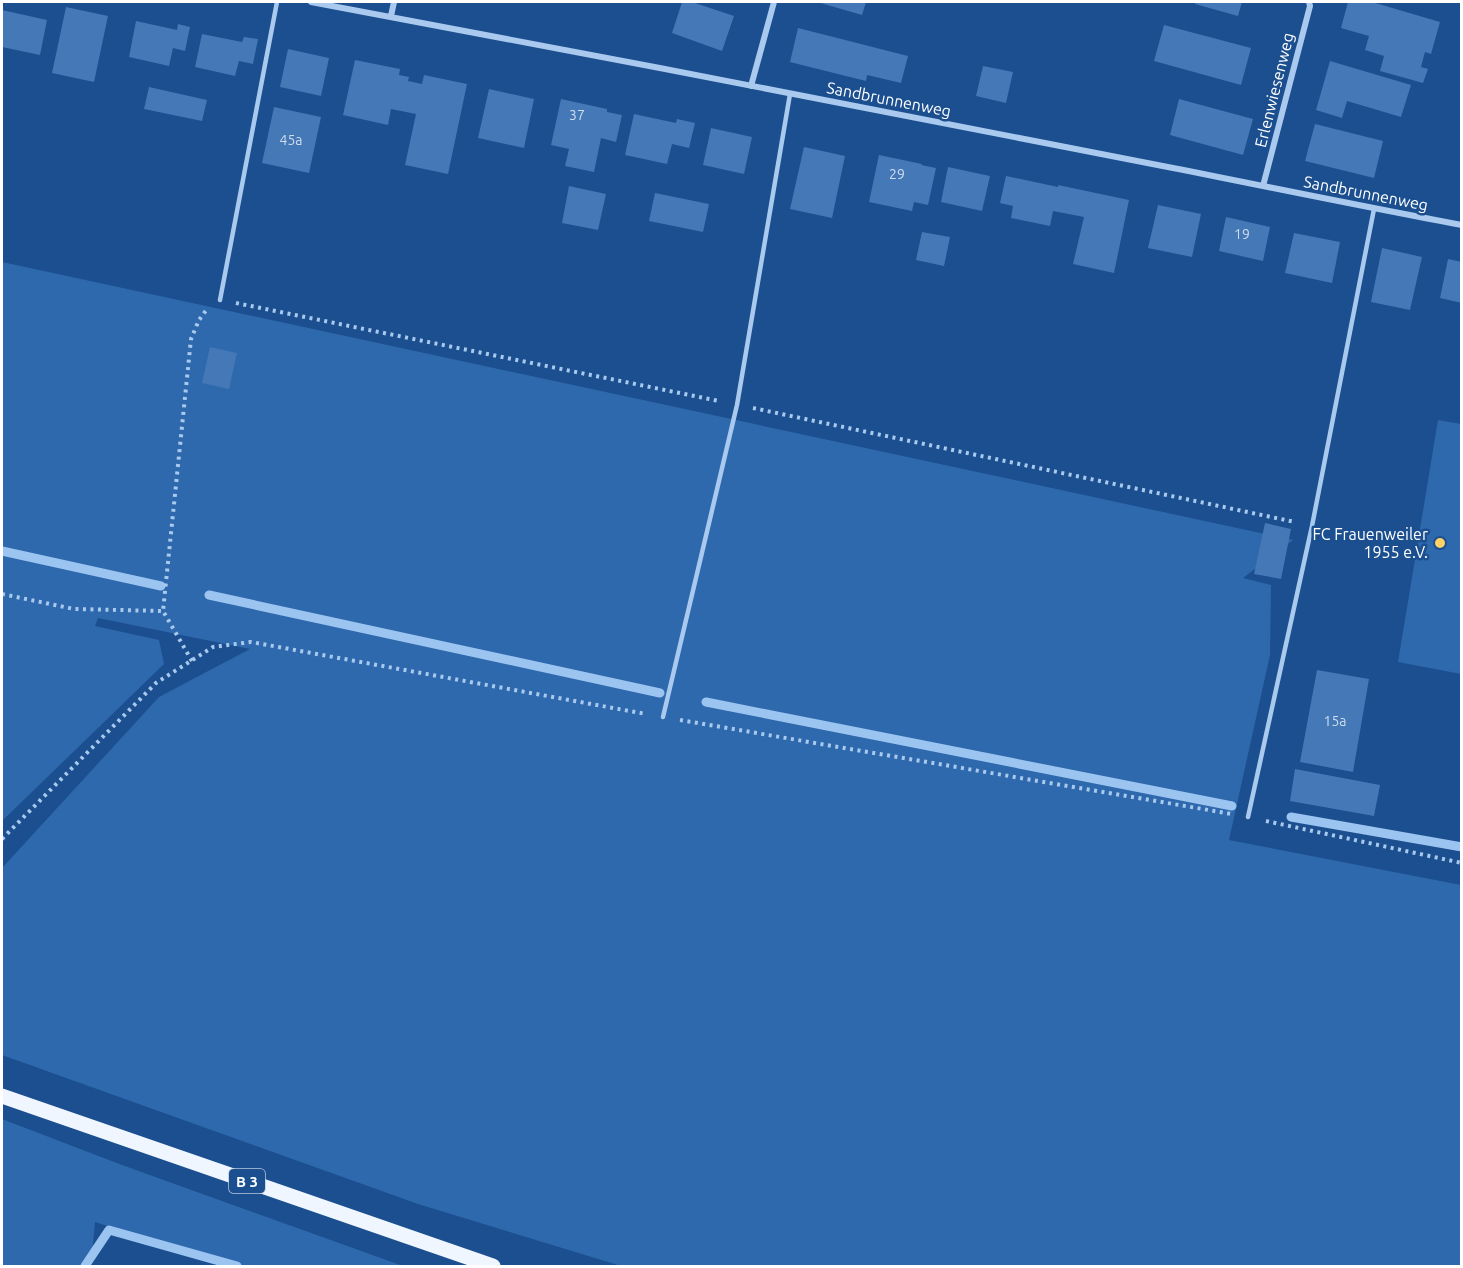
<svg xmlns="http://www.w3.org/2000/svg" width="1463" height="1268" viewBox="0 0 1463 1268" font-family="Ubuntu,sans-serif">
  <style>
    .green { fill: #2e69ad }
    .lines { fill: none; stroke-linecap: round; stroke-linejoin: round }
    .stream { stroke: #9cc4f0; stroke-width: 9 }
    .building { fill: #4478b7 }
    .path { stroke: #a9c9ee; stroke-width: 4; stroke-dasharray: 3 4.5; stroke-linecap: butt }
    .lane { stroke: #a9c9ee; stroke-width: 4.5 }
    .street { stroke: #a9c9ee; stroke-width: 6 }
    .primary { stroke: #f0f6ff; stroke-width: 15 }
    .poi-dot { fill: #ffd166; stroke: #1b4f8f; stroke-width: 2 }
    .labels { text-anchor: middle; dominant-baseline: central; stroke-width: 5; stroke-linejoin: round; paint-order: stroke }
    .number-label { font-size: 14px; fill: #d0dded }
    .shield { fill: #1b4f8f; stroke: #bbcadd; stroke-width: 1.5 }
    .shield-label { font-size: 15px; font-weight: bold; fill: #fff }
    .street-label { font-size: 16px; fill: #fff; stroke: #1b4f8f }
    .poi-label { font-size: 16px; fill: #fff; stroke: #1b4f8f; text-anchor: end }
  </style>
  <rect width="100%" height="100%" fill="#1b4f8f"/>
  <path class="green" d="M 2,262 L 1293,540 L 1243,578 L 1271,585 L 1270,655 L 1229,840 L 1461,885 L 1461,1266 L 621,1266 L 418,1204 L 2,1055 L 2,868 L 159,697 L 250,649 L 98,618 L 95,626 L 159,640 L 164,664 L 2,821 Z
    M 1438,420 L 1461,424 L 1461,674 L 1398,662 Z
    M 2,1119 L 122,1165 L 403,1266 L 232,1266 L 95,1222 L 91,1266 L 2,1266 Z"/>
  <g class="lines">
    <path class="stream" d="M 2,551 L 161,586
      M 209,595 L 660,693
      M 706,702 L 1232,806
      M 1291,817 L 1462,847
      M 85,1266 L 109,1230 L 237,1266"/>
  </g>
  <path class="building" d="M 682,2 L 692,2 L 734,16 L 722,51 L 672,33 Z
    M 817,2 L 866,2 L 862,15 Z
    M 1195,2 L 1242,2 L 1238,16 L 1195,4 Z
    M 1348,2 L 1372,2 L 1440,22 L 1431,54 L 1425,52 L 1421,67 L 1428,69 L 1423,83 L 1380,71 L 1384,56 L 1365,50 L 1369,36 L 1341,28 Z
    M 66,7 L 108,16 L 94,82 L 52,73 Z
    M 2,10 L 47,20 L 40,55 L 2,47 Z
    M 136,21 L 177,30 L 178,24 L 190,27 L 185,51 L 173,48 L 169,66 L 129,57 Z
    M 1164,25 L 1251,48 L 1241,85 L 1154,61 Z
    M 798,28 L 908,56 L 901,83 L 867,75 L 866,81 L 790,62 Z
    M 202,34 L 242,42 L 244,37 L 258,39 L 253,64 L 239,61 L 235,76 L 195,67 Z
    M 288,49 L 329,58 L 321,96 L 280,87 Z
    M 355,60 L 400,69 L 399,75 L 409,77 L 408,81 L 422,84 L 424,75 L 467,84 L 448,174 L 405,165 L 416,114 L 391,109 L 388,125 L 343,115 Z
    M 1330,61 L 1411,85 L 1401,117 L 1347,101 L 1342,118 L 1316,110 Z
    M 983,66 L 1013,72 L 1006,103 L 976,96 Z
    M 149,87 L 207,100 L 202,121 L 144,109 Z
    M 489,89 L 534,99 L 524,148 L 478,138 Z
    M 561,99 L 607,109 L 607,112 L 622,115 L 616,142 L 601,138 L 594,172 L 565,166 L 569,149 L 551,145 Z
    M 1179,99 L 1253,119 L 1243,155 L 1170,135 Z
    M 274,107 L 321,117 L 309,173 L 262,163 Z
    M 634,114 L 676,123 L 677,119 L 695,123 L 689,148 L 672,144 L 667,164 L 625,155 Z
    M 1315,124 L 1383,141 L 1374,178 L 1305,161 Z
    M 711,128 L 752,137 L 744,174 L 703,165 Z
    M 804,147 L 845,156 L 832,218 L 790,209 Z
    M 879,155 L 922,164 L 921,165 L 936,168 L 928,205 L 914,202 L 912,211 L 869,202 Z
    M 948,167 L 990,176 L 982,211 L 941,202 Z
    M 1006,176 L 1058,187 L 1058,185 L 1129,200 L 1114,273 L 1073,264 L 1084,217 L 1053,211 L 1050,226 L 1011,218 L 1013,206 L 1000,203 Z
    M 569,186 L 606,194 L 598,230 L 562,223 Z
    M 655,193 L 709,204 L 703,232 L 649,221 Z
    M 1158,205 L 1201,214 L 1192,257 L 1148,248 Z
    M 1226,217 L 1270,227 L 1263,261 L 1219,251 Z
    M 922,232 L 950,237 L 944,266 L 916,260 Z
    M 1294,233 L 1340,242 L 1332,283 L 1285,273 Z
    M 1382,248 L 1422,257 L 1410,310 L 1371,302 Z
    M 1448,259 L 1462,262 L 1462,303 L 1440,298 Z
    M 210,347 L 237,353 L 229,389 L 202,383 Z
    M 1265,523 L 1291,529 L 1281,579 L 1254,574 Z
    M 1317,670 L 1369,679 L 1353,772 L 1300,762 Z
    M 1295,769 L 1380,785 L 1374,816 L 1290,801 Z"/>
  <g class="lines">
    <path class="path" d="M 236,303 L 719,401
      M 753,408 L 1295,522
      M 2,594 L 74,609 L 163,611
      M 192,661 L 163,611 L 191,339 L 199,320 L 207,309
      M 680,720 L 1232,814
      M 1266,821 L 1462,863
      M 2,839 L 156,683 L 213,647 L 251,642 L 646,714"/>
    <path class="lane" d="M 220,300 L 277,2
      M 663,717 L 737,405 L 790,94
      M 1248,817 L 1312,526 L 1374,209"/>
    <path class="street" d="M 311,2 C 599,55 885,112 1173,168 C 1269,187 1365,207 1462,225
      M 391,16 L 394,2
      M 751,86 L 774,2
      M 1263,186 L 1310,6 L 1309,2"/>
    <path class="primary" d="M 2,1096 L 493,1266"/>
  </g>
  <circle class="poi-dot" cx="1440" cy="543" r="6"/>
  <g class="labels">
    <g class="number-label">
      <text x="577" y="115">37</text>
      <text x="291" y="140">45a</text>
      <text x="897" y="174">29</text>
      <text x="1242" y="234">19</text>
      <text x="1335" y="721">15a</text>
    </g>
    <rect class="shield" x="229" y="1169" width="36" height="24" rx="4.5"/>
    <g class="shield-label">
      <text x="247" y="1181">B 3</text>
    </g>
    <g class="street-label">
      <text transform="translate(1274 90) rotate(-76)">Erlenwiesenweg</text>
      <text transform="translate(889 99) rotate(11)">Sandbrunnenweg</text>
      <text transform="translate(1366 193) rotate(11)">Sandbrunnenweg</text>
    </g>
    <g class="poi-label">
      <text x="1428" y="534">FC Frauenweiler<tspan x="1428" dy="18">1955 e.V.</tspan></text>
    </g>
  </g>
  <rect width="1463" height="1268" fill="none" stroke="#ffffff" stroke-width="6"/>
</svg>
